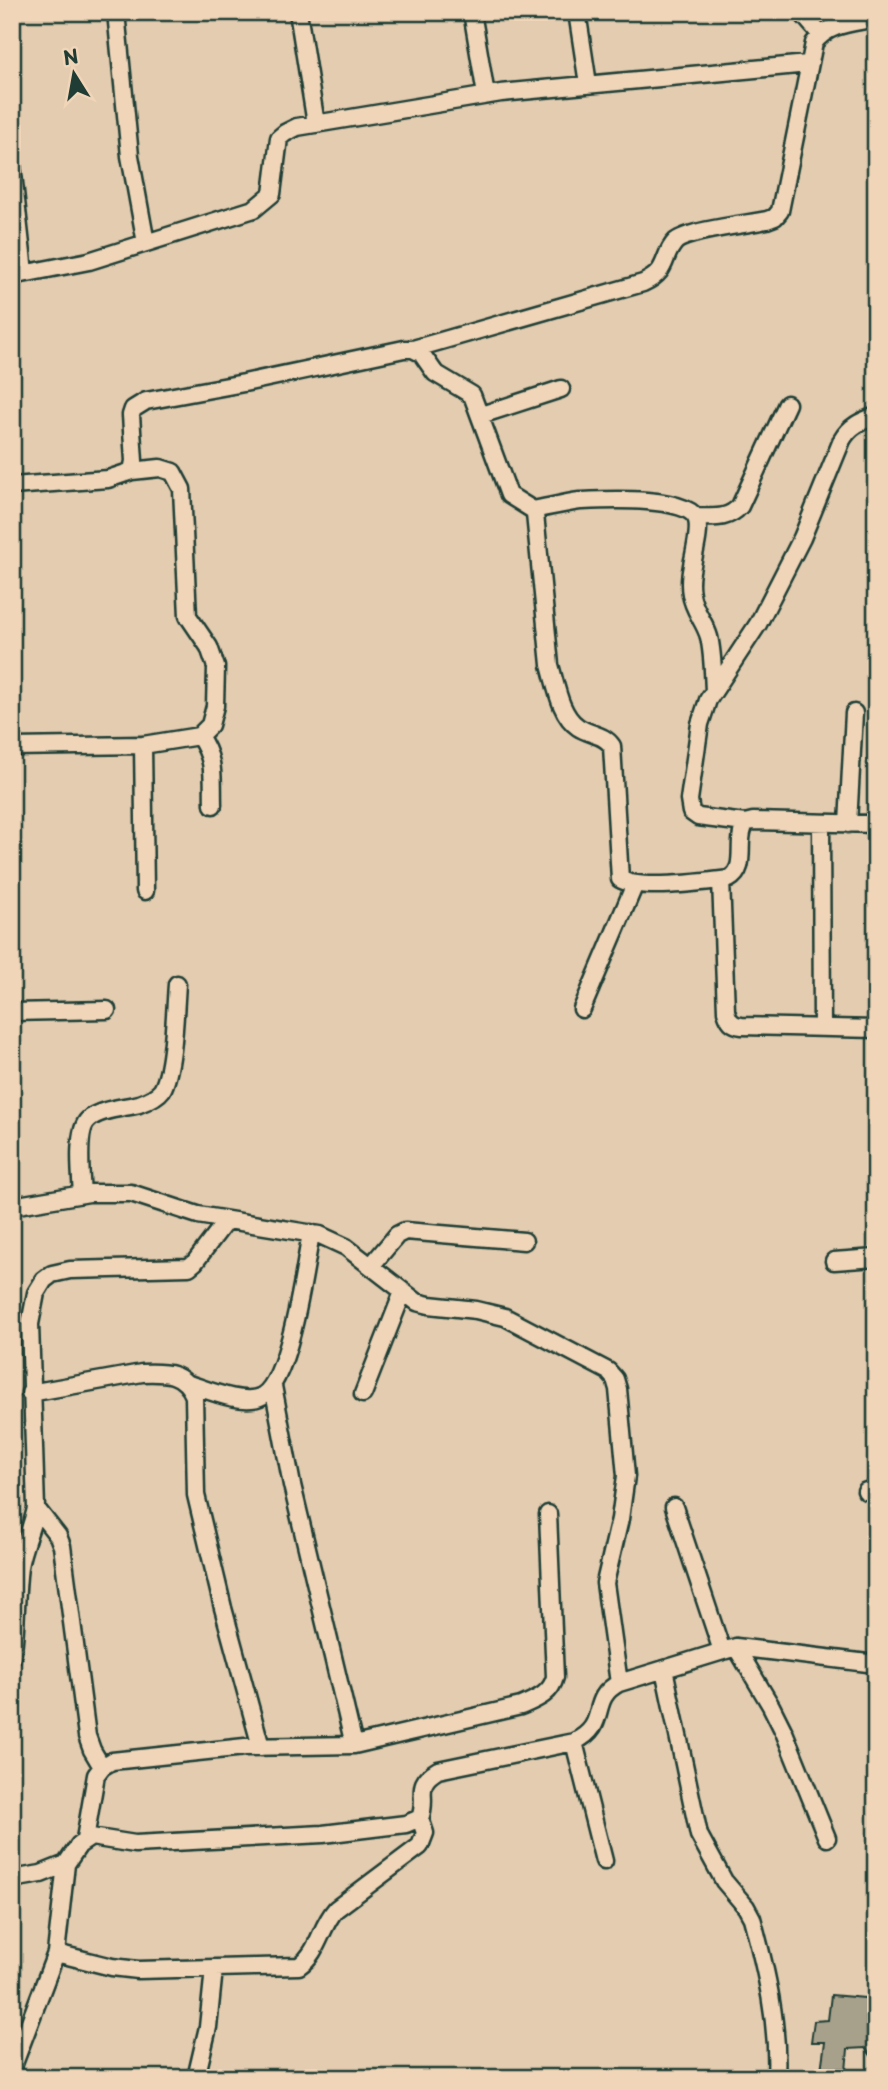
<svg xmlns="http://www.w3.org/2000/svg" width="888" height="2090" viewBox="0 0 888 2090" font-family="'Playpen Sans',sans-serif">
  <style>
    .building { fill: #a7a08a; stroke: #1f3d34; stroke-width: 2 }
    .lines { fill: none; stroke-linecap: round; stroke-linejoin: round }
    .street-casing { stroke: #1f3d34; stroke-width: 21 }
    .street { stroke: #f1d5b8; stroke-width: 16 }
  </style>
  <rect width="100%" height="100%" fill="#e4ccb0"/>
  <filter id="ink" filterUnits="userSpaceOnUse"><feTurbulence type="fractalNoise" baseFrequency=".0143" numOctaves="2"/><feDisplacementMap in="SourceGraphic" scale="14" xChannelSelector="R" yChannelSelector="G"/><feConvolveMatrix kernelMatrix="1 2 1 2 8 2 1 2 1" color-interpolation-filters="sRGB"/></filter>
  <g filter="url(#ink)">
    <path class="building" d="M 831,1995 L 876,1999 L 876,2062 L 865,2048 L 848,2049 L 846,2071 L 821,2070 L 825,2042 L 811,2042 L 814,2021 L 828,2020 Z"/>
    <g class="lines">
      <g class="street-casing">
        <path id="street" d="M 116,12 L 130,156 L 146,243
          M 298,12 L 316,124
          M 472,12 L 486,95
          M 577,12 L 588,84
          M 801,12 L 820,34
          M 12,165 L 24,272
          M 12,276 L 89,261 L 254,209 L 272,194 L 279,138 L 285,133 L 297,127 L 501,93 L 808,64
          M 413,349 L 643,283 C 670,271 661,256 676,241 C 690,230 748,224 767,220 L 775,217 L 780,211 L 814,43 C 828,23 854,23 876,18
          M 481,415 L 561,389
          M 12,486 L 108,479 L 132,471 L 134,461 L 131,415 L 133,409 L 146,401 L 244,383 L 404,349 L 413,349 L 421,353 L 435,373 L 472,395 L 509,495 L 533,510 L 535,514 L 550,665 C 556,685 560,715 578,727 C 590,735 604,734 612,746 L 620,879 C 639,891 705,882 729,879 C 747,869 737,846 743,829 L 745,823 L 753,821 L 876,824
          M 533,510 C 549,507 565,503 580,501 C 602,500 690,495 697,520 C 702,539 686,570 691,594 C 693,610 705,622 709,637 C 713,654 713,673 714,691
          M 696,517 C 713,517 728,520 740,506 L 787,404
          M 199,736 C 216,761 212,776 213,805
          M 143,745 L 145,891
          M 12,747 L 143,745 L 199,736 L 210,725 L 215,706 L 216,667 L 209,647 L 188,616 L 182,489 L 173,472 L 160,468 L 132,471
          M 745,823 L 698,817 L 691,812 L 689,800 L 700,724 L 708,700 L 758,624 L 802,538 L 842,440 C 850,426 861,421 876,416
          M 821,823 L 822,1028
          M 848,824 L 854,713
          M 721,880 L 726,1011 C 729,1021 732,1025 742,1026 L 876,1029
          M 582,1009 L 635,884
          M 12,1012 L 107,1010
          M 82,1194 C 81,1178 76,1131 88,1120 C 99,1109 124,1108 139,1104 C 147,1101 157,1097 162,1090 C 174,1069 175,1009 177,984
          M 12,1206 L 89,1193 L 131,1193 L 198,1215 L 320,1235 L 346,1247 L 417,1302 L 429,1305 L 476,1310 L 505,1317 L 608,1371 L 615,1379 L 618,1389 L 626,1476 L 620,1519 L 605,1583 L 619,1683
          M 834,1261 L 876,1258
          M 371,1266 L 397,1235 L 405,1231 L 524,1241
          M 189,1384 C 207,1390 245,1406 262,1396 C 290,1379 305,1267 311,1233
          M 30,1393 L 142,1373 C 166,1372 184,1372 194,1396 L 196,1495 L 223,1608 L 261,1747
          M 363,1394 L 403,1292
          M 866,1491 L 876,1489
          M 674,1507 L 722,1651
          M 36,1508 L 58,1536 L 62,1546 L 87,1736 L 92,1750 L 102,1767
          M 736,1647 L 771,1706 L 784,1732 L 827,1838
          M 12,1657 C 17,1627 15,1597 19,1567 C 22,1547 32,1528 36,1508 L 30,1324 L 36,1293 L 44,1280 L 52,1274 L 70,1270 L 189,1267 L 195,1262 L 226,1221
          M 664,1669 L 699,1835 L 724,1881 L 746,1907 L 752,1918 C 766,1970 779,2024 776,2078
          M 574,1742 L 604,1861
          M 354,1745 L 521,1706 C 537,1699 551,1694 555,1677 L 548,1514
          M 85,1839 L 96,1775 L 102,1767 L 112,1761 L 245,1747 L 354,1745 L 292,1485 L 273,1386
          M 12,1879 L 41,1874 L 66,1864 L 79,1845 L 91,1837 L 135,1844 L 323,1834 L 406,1824 L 420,1818 C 429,1796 412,1785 438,1770 L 574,1742 C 611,1724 587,1700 619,1683 L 736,1647 L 876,1664
          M 56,1953 L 112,1967 L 138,1970 L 299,1966 C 319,1952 320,1927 336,1909 L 420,1846 L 425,1833 L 420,1818
          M 12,2069 L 56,1953 L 66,1864
          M 196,2078 L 208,2027 L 214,1969"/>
      </g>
      <use href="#street" class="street"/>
    </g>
  </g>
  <rect width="888" height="2090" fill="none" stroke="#f1d5b8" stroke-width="42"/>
  <rect x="21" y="21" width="846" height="2048" fill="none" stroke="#1f3d34" stroke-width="2.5" filter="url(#ink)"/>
  <g transform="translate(74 74) rotate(349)" stroke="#f1d5b8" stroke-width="5" paint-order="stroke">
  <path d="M0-5L12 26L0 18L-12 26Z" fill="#1f3d34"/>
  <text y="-10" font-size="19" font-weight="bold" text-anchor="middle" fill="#1f3d34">N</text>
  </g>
</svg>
